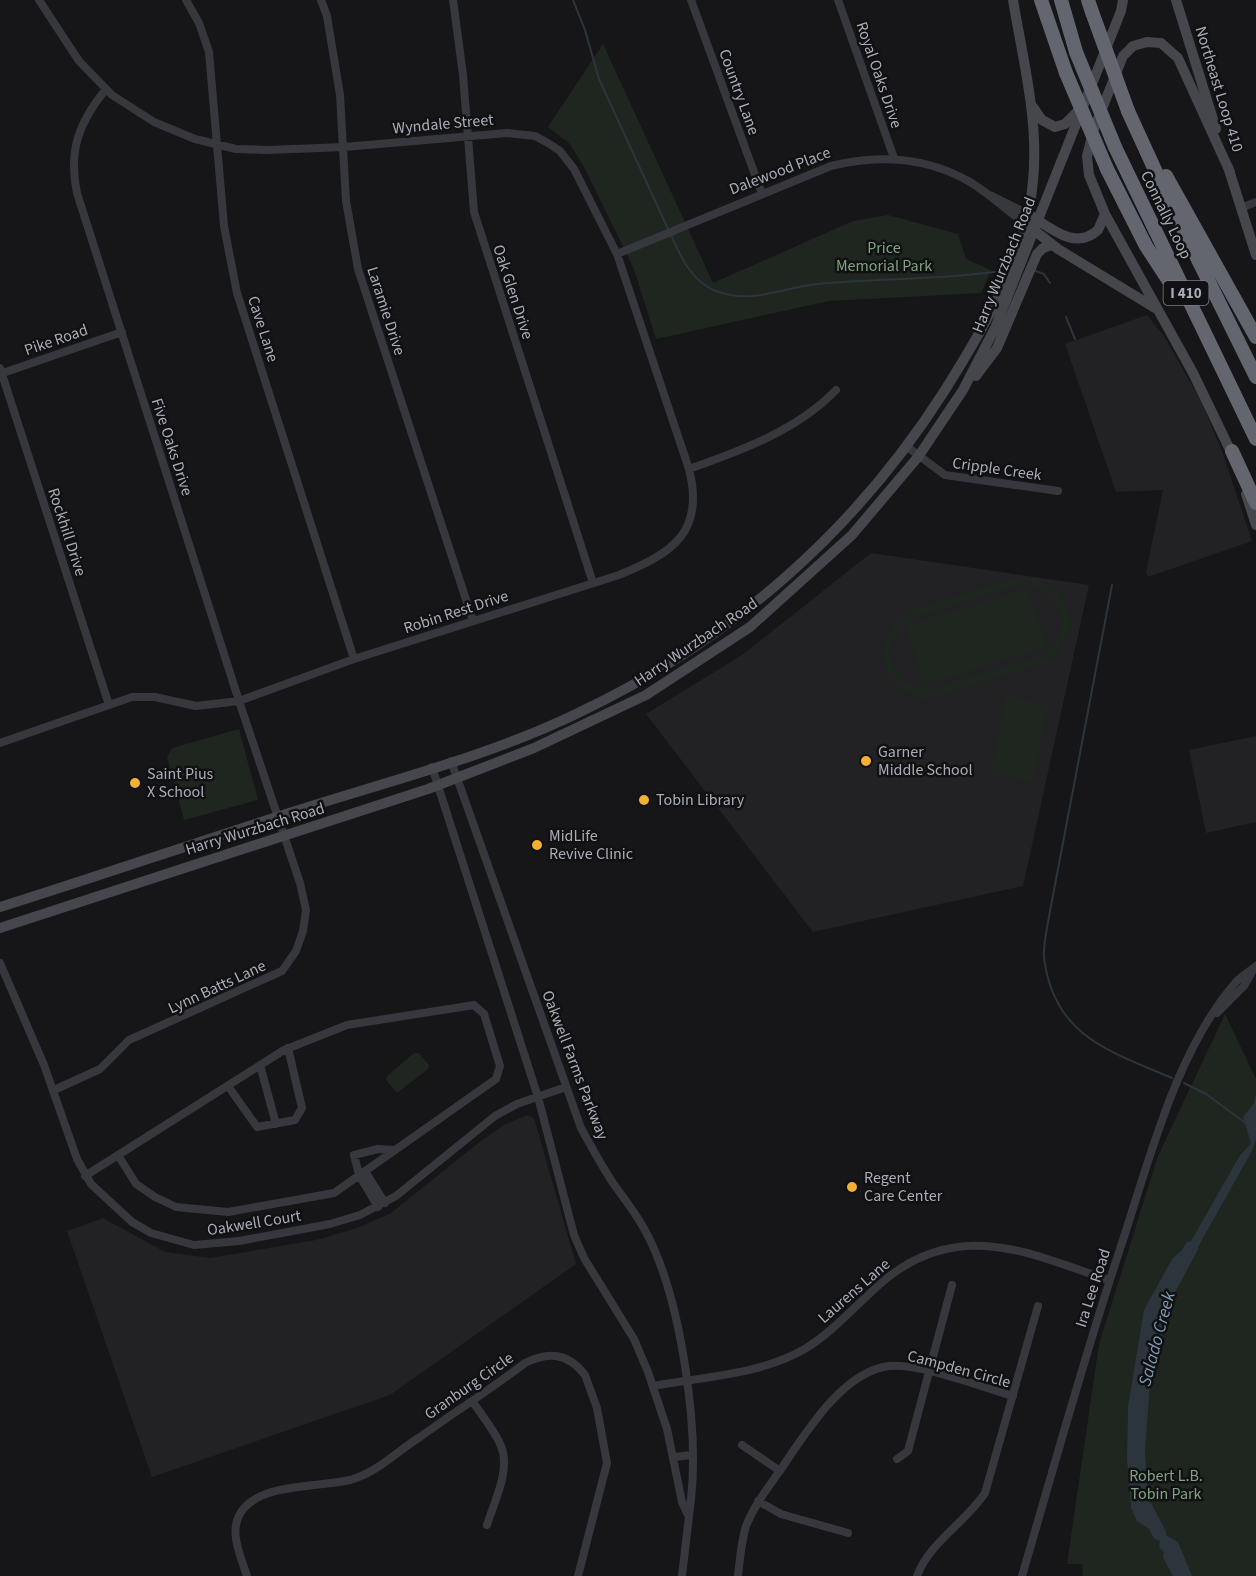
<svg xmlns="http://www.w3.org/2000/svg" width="1256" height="1576" viewBox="0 0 1256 1576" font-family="'Source Sans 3',sans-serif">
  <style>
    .built { fill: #222225 }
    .green { fill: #1e261f; fill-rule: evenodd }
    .water { fill: #2c353c }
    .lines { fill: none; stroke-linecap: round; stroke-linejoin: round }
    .stream { stroke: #2c353c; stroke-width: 2 }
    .river { stroke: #2c353c; stroke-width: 14 }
    .street { stroke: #37383d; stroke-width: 8 }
    .secondary { stroke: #45474d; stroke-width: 10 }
    .highway { stroke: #63666e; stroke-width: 14 }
    .highway-bridge { stroke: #63666e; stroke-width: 14 }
    .poi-dot { fill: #f2b134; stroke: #111113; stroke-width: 2 }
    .labels { text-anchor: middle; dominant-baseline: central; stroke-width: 5; stroke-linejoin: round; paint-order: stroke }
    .shield { fill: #111113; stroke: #7b7e86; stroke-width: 1.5 }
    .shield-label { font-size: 15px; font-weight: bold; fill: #a8adb8 }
    .street-label { font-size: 16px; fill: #a8adb8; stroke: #111113 }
    .park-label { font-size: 16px; fill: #7fa381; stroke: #111113 }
    .poi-label { font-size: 16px; fill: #a8adb8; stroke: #111113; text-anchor: start }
    .water-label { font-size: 18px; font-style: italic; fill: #7f9bb3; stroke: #111113 }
  </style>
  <rect width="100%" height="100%" fill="#161618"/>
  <path class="built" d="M 1147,315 L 1164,336 L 1201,401 L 1223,454 L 1252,541 L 1148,577 L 1146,572 L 1163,490 L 1116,492 L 1065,344 Z
    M 871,553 L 1089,585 L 1023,886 L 813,932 L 646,714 L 742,655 Z
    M 1256,736 L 1256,822 L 1206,833 L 1189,750 Z
    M 527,1115 L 534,1118 L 576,1264 L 390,1395 L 152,1477 L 67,1231 L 103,1218 L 165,1252 L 210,1258 L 316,1240 L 357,1228 L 391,1213 L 477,1144 L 504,1125 Z"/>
  <path class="green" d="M 603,44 L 713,283 L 853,221 L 888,215 L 958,234 L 966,259 L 991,270 L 981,293 L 829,301 L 656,339 L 634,269 L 584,167 L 570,144 L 548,127 Z
    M 1029,577 C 1077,588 1085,638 1041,664 L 921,701 L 919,696 C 872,684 872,633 911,610 L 1014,578 ZM 1028,585 C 1068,595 1074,636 1038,656 L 936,688 C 889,693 873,641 914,618 L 1015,586 Z
    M 1028,588 L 1047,647 L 924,686 L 905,626 Z
    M 1005,696 L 1048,704 L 1034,782 L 991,774 Z
    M 239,729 L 258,800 L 184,820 L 167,757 L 172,748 Z
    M 1225,1014 L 1256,1079 L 1256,1576 L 1083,1576 L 1082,1564 L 1067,1564 L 1099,1344 L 1158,1156 Z
    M 414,1053 L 419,1053 L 429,1065 L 428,1069 L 397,1093 L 386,1080 L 387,1076 Z"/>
  <path class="water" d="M 1256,1093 L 1256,1138 L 1253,1149 L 1198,1247 L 1165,1287 L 1152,1323 L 1146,1355 L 1148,1378 L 1137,1426 L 1136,1444 L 1139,1504 L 1145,1515 L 1157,1520 L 1166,1535 L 1178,1542 L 1192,1576 L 1182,1576 L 1159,1546 L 1160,1541 L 1154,1538 L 1151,1530 L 1137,1521 L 1131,1508 L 1127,1458 L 1128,1407 L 1144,1310 L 1172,1259 L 1190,1243 L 1239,1157 L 1251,1143 L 1243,1117 L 1254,1103 Z"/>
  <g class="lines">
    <path class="stream" d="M 573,0 L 585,30 L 599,79 L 668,229
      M 671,235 C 681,258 693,284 719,292 C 754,304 784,287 818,284 C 879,278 941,280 1001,271
      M 1036,271 L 1044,274 L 1050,283
      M 1066,317 L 1075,339
      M 1112,585 L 1050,911 C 1048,925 1043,942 1044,957 C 1053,1035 1108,1051 1172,1078
      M 1184,1083 L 1206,1094 L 1247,1124"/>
    <path class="river" d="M 1159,1533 L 1142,1501 L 1138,1452 L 1143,1382 L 1165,1296 L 1191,1248
      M 1170,1556 L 1181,1576"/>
    <path class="street" d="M 186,0 L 199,23 L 209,52 L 224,226 L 237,293 L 354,659
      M 321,0 L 327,16 L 340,95 L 346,201 L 358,269 L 473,621
      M 453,0 L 463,75 L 474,212 L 593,583
      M 691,0 L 762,194
      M 838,0 L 894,158
      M 992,196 L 1028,214
      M 1241,208 L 1256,202
      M 617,254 L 831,166 C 878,154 927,157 970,182 C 990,194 1007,211 1026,224
      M 0,368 L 109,705
      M 0,374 L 122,332
      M 906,446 L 945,475 L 1058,491
      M 689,469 C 740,451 798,430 836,390
      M 0,743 L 132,697 L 155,697 L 196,706 L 239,701 L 354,659 L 619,575 C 673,553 705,532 689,469 L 617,254 L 574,169 L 560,151 L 548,143 L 535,136 L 507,133 L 344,147 L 268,150 L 236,149 L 195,139 L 154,122 L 112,95 L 79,61 L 39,0
      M 451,761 L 581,1128 C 591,1146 601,1165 613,1183 C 625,1200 639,1217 648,1236 C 681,1301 699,1427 691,1499 C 688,1525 685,1550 682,1576
      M 432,767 L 538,1097 L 574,1235 L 584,1258 L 634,1339 L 648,1372 L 667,1429 L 682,1502 L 687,1513
      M 0,963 L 44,1065 L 77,1159 L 91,1184 L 132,1222 L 151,1233 L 194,1245 L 239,1241 L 330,1224 L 360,1215 L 396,1196 L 495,1116 L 517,1104 L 566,1087
      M 1217,1013 L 1244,986 L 1253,970
      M 260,1065 L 276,1124
      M 228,1086 L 257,1127 L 295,1120 L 302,1108 L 288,1048
      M 54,1090 L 100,1069 L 129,1040 L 282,971 L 296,951 L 303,931 L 306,910 L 300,883 L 239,701 L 77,193 C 68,151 79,122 106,89
      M 365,1171 L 385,1203
      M 85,1176 L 284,1050 L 347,1025 L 474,1005 L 484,1014 L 500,1066 L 496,1079 L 334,1193 L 228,1212 L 176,1207 L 155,1197 L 136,1184 L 118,1155
      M 378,1207 L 359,1175 L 354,1155 L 378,1149 L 393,1150
      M 653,1386 C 703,1377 758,1375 803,1350 C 834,1332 858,1302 886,1279 C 959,1219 1030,1253 1108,1280
      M 473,1402 C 482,1416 495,1431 501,1446 C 511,1470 494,1502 487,1525
      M 742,1445 L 780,1471
      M 674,1457 L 692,1455
      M 897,1459 L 908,1451 L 952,1285
      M 758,1501 L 781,1514 L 848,1533
      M 247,1576 C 240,1554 226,1527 245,1507 C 268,1483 321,1487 350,1480 C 378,1472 396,1452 420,1437 C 455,1412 491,1389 525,1363 C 549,1351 568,1353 585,1375 L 597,1408 L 607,1463 L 578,1576
      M 738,1576 C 740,1559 741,1542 746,1526 C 754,1506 767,1489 779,1472 C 804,1436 841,1372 889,1366 C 921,1363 981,1387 1013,1396
      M 917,1576 C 929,1543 966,1522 985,1493 L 1038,1306
      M 1022,1576 C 1054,1467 1084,1357 1120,1249 C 1149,1162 1175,1053 1235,983 C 1241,976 1249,972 1256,966"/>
    <path class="secondary" d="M 1176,0 L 1216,129
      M 1033,107 L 1042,120 L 1055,127 L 1065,124 L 1080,109
      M 1228,167 L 1256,255
      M 1230,172 L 1178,58 L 1161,43 L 1147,42 L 1133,46 L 1123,56 L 1094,129 L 1087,156 L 1089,175 L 1105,214 L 1193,373 L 1233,456
      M 1033,217 C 1053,230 1076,250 1098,230 L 1105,214
      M 1030,227 L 1058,249 L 1155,308
      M 976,376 L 997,348 L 1037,254 L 1043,248 L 1052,245
      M 1246,494 L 1256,525
      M 0,907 C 102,875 203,840 305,808 C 396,779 492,755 578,713 C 730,641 855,532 945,390 C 984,328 1027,256 1033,181 C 1039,121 1023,60 1013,0
      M 0,928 L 428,789 L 534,748 L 646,695 L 750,627 L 852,535 L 918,457 L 963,390 L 995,328 L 1121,11 L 1123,0"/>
    <path class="highway" d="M 1041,0 L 1066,73
      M 1061,0 L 1076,52
      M 1088,0 L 1092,12
      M 1128,111 L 1171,205 L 1256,377
      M 1115,147 L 1256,439
      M 1107,169 L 1146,246 L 1180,298
      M 1166,176 L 1256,337
      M 1232,451 L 1256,503"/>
    <path class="highway-bridge" d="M 1092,12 L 1128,111
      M 1076,52 L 1115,147
      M 1066,73 L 1107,169"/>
  </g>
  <g class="poi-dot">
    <circle cx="866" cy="761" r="6"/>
    <circle cx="135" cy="783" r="6"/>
    <circle cx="644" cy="800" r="6"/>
    <circle cx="537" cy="845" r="6"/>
    <circle cx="852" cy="1187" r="6"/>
  </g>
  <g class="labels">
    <rect class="shield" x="1163.5" y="281" width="45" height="24" rx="4.5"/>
    <g class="shield-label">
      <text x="1186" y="293">I 410</text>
    </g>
    <g class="street-label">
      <text transform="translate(879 75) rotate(71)">Royal Oaks Drive</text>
      <text transform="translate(1219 89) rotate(73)">Northeast Loop 410</text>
      <text transform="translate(739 92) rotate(70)">Country Lane</text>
      <text transform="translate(443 124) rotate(-5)">Wyndale Street</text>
      <text transform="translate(780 171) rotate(-21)">Dalewood Place</text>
      <text transform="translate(1166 215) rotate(64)">Connally Loop</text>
      <text transform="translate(1004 265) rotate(-68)">Harry Wurzbach Road</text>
      <text transform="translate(513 292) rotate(72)">Oak Glen Drive</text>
      <text transform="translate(386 311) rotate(72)">Laramie Drive</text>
      <text transform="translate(263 329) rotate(72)">Cave Lane</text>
      <text transform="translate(56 340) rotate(-19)">Pike Road</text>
      <text transform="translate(172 447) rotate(72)">Five Oaks Drive</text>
      <text transform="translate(997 469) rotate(8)">Cripple Creek</text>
      <text transform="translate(67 532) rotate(72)">Rockhill Drive</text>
      <text transform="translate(456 612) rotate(-18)">Robin Rest Drive</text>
      <text transform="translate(696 642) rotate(-34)">Harry Wurzbach Road</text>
      <text transform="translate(255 829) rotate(-17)">Harry Wurzbach Road</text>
      <text transform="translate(217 987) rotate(-25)">Lynn Batts Lane</text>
      <text transform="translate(575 1065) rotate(69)">Oakwell Farms Parkway</text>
      <text transform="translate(254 1223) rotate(-9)">Oakwell Court</text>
      <text transform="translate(1093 1288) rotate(-72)">Ira Lee Road</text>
      <text transform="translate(854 1291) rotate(-41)">Laurens Lane</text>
      <text transform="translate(959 1369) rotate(15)">Campden Circle</text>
      <text transform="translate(469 1386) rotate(-35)">Granburg Circle</text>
    </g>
    <g class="park-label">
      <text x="884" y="248">Price<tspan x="884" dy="18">Memorial Park</tspan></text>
      <text x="1166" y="1476">Robert L.B.<tspan x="1166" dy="18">Tobin Park</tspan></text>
    </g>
    <g class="poi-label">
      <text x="878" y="752">Garner<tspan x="878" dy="18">Middle School</tspan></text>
      <text x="147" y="774">Saint Pius<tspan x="147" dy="18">X School</tspan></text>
      <text x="656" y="800">Tobin Library</text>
      <text x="549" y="836">MidLife<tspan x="549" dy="18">Revive Clinic</tspan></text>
      <text x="864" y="1178">Regent<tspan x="864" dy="18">Care Center</tspan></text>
    </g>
    <g class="water-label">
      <text transform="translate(1157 1339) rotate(-75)">Salado Creek</text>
    </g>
  </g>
</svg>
